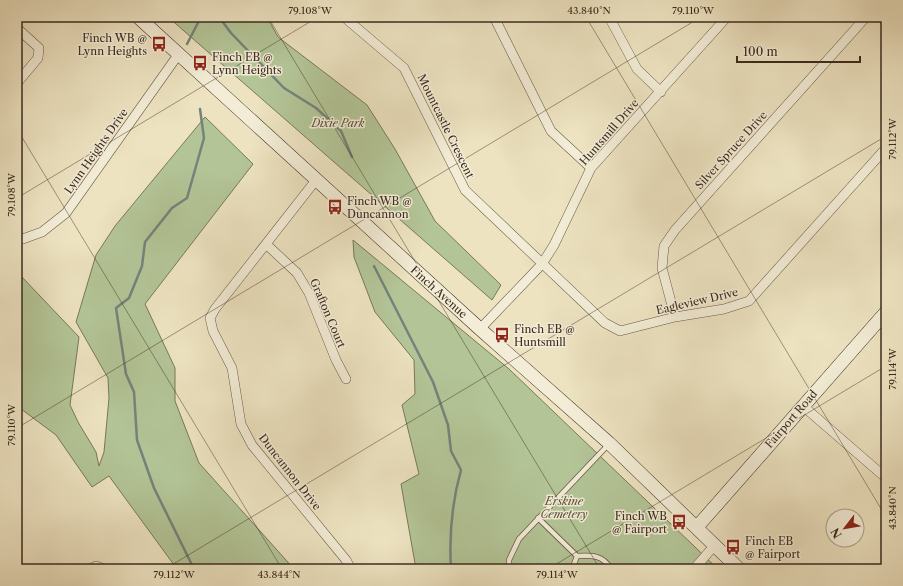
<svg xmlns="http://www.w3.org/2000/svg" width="903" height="586" viewBox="0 0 903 586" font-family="'Libre Caslon Text',serif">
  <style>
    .green { fill: #b3c597; stroke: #78785b }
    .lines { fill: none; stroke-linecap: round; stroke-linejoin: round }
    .stream { stroke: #75837d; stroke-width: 2.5 }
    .lane-casing { stroke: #685948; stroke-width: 6 }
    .street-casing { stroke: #685948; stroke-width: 10 }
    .secondary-casing { stroke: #3c2b1f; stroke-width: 14 }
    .lane { stroke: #f3edd7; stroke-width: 4.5 }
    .street { stroke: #f3edd7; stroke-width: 9 }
    .secondary { stroke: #f3edd7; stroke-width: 13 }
    .ticks { fill: none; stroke: #3c2b1f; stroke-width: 1; stroke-opacity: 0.45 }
    .labels { text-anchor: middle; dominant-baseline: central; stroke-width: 3; stroke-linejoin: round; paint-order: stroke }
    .poi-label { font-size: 11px; fill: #3c2b1f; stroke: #f3edd7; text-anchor: start }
    .park-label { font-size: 11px; font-style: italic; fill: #5a523d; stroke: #f3edd7 }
    .street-label { font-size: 11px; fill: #3c2b1f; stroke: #f3edd7 }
    .neatline { fill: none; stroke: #3c2b1f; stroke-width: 1.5 }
    .ticks-label { font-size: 10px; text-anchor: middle; fill: #3c2b1f }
  </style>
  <rect width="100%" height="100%" fill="#ede3c1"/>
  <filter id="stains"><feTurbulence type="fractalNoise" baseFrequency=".005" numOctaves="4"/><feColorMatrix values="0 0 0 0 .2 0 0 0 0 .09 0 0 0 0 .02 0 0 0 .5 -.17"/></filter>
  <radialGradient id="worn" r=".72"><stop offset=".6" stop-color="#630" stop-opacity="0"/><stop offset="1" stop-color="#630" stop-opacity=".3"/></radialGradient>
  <path class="green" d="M 168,17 L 267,17 L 278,37 L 367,105 L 395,149 L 435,221 L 501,285 L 492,300 Z
    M 205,117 L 253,164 L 145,304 L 175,368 L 175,401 L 199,463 L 294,569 L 177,569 L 109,476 L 92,487 L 56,435 L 17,406 L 17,269 L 21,276 L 79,337 L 70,405 L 78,422 L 96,452 L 99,466 L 104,452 L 109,398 L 108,378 L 76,322 L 96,255 L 115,226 Z
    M 353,240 L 509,369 L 718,569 L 416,569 L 401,484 L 419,474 L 402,405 L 415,394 L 414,360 L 375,312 L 354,257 Z"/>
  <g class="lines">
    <path class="stream" d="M 219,17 L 231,33 L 284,88 L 316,108 L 341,131 L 352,157
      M 187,44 L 201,17
      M 374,266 L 433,382 L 448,425 L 451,451 L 461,470 C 452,502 449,536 451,569
      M 194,569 L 154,488 L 137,440 L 134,392 L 126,374 L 116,308 L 129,298 L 142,266 L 145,242 L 172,208 L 187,198 L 204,138 L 200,109"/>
    <g class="lane-casing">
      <path id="lane" d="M 538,518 L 577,556 C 592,555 603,555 611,569
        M 573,567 L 577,556
        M 509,569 L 509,560 L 519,539 L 608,445"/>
    </g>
    <g class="street-casing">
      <path id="street" d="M 344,17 L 404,68 L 465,190 L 605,323 L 620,331 L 675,317 L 724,309 L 749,301 L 886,148
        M 494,17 L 551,131 L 591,168
        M 609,17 L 637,69 L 661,92
        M 17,28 L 39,48 L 38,58 L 17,83
        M 316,180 L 215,309 L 210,318 L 213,331 L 232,368 L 241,424 L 252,445 L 346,560 L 351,569
        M 17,241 L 42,232 L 66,213 L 178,55
        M 266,244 L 297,273 L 309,293 L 336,360 L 346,379
        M 675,317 L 662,268 L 664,246 L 675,230 L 866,17
        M 480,329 L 542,264 L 554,245 L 591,168 L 727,17
        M 803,406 L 886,478
        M 17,478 L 17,487
        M 90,569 L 96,566 L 104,569
        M 694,569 L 714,546"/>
    </g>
    <g class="secondary-casing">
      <path id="secondary" d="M 138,17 L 480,329 L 609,443 L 739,569
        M 884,17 L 886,19
        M 697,527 L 886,312"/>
    </g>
    <use href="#lane" class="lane"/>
    <use href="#street" class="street"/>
    <use href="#secondary" class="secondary"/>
  </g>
  <path class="ticks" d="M 268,17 L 600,569M 586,17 L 886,517M 17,129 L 282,569M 17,198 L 318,17M 17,428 L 701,17M 165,569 L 886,136M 548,569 L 886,366"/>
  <defs>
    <g id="bus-bare" transform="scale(1.2)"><path d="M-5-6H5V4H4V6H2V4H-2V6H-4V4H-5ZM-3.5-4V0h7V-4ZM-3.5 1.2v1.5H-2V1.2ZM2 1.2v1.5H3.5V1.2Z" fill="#8f2418" stroke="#f3edd7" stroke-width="2.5" paint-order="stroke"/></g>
  </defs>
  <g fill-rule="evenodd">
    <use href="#bus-bare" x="159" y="44"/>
    <use href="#bus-bare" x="200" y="63"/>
    <use href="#bus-bare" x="335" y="207"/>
    <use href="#bus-bare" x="502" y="335"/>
    <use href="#bus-bare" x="679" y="522"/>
    <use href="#bus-bare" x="733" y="547"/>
  </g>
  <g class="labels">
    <g class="poi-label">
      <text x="147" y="38" text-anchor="end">Finch WB @<tspan x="147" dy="13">Lynn Heights</tspan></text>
      <text x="212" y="57">Finch EB @<tspan x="212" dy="13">Lynn Heights</tspan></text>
      <text x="347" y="201">Finch WB @<tspan x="347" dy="13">Duncannon</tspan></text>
      <text x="514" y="329">Finch EB @<tspan x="514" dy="13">Huntsmill</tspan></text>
      <text x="667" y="516" text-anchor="end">Finch WB<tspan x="667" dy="13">@ Fairport</tspan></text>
      <text x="745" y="541">Finch EB<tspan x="745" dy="13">@ Fairport</tspan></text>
    </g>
    <g class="park-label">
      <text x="338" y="123">Dixie Park</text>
      <text x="564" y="501">Erskine<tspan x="564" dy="13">Cemetery</tspan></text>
    </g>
    <g class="street-label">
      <text transform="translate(446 126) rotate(64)">Mountcastle Crescent</text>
      <text transform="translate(609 132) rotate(-49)">Huntsmill Drive</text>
      <text transform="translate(731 150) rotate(-48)">Silver Spruce Drive</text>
      <text transform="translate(96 151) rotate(-55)">Lynn Heights Drive</text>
      <text transform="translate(439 292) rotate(42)">Finch Avenue</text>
      <text transform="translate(697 301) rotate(-13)">Eagleview Drive</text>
      <text transform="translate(328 313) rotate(67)">Grafton Court</text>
      <text transform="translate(791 419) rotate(-49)">Fairport Road</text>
      <text transform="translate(290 472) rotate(52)">Duncannon Drive</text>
    </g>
  </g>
  <rect width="903" height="586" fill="none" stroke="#ede3c1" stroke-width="44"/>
  <g transform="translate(845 528) rotate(239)"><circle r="19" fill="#f3edd7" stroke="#aa9f8d"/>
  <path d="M0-3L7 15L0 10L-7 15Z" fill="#8f2418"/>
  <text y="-6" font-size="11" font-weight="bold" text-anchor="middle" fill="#3c2b1f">N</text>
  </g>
  <path d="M737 56v6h123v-6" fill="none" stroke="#3c2b1f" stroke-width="2"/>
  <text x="743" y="56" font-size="12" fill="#3c2b1f" stroke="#f3edd7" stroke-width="3" paint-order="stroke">100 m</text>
  <rect x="22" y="22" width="859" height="542" class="neatline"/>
  <g class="ticks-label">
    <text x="310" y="14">79.108°W</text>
    <text x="589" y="14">43.840°N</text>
    <text x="693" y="14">79.110°W</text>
    <text transform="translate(892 139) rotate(-90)" y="4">79.112°W</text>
    <text transform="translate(11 195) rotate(-90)" y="4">79.108°W</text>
    <text transform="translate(892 369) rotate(-90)" y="4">79.114°W</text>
    <text transform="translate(11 425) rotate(-90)" y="4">79.110°W</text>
    <text transform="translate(892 508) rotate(-90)" y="4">43.840°N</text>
    <text x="174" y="578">79.112°W</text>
    <text x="279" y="578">43.844°N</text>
    <text x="557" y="578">79.114°W</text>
  </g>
  <rect width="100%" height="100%" filter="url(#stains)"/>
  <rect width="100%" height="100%" fill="url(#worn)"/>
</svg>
